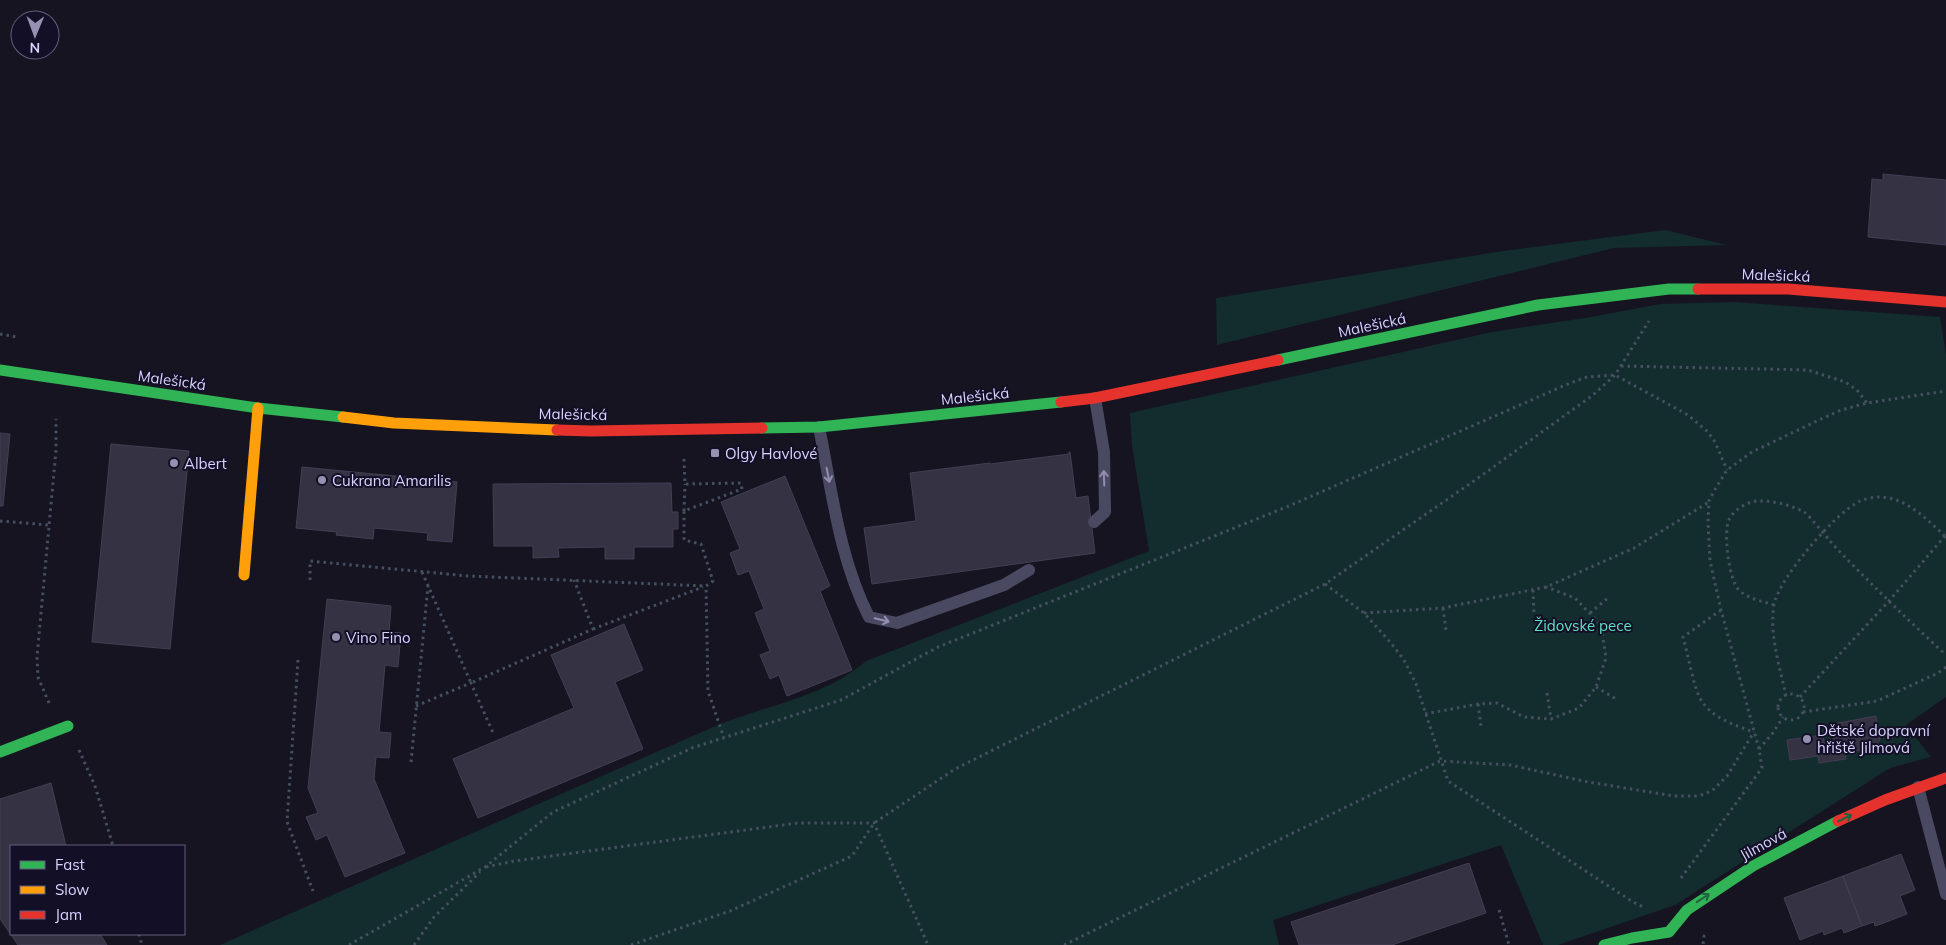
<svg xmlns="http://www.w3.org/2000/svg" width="1946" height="945" viewBox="0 0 1946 945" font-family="Mulish,sans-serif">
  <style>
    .green { fill: #132c2d; fill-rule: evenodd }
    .building { fill: #343243; stroke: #433f54 }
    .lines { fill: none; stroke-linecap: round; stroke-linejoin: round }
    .path { stroke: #44505f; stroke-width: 3; stroke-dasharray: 2.5 4; stroke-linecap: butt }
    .lane { stroke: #4a4962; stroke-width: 12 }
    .fast { stroke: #30b455; stroke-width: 11 }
    .slow { stroke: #ff9f0a; stroke-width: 11 }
    .jam { stroke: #e5322d; stroke-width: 11 }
    .oneway { stroke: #928eb0 }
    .oneway2 { stroke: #22623e }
    .poi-dot { fill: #9591b1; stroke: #130f26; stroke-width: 2 }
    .labels { text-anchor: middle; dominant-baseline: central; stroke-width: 4; stroke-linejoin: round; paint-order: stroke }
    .street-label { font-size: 15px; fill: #d9d4ff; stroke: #130f26 }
    .poi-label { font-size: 15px; fill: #d9d4ff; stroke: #130f26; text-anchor: start }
    .park-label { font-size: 15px; fill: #5fe0c0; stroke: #130f26 }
  </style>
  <rect width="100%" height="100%" fill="#161421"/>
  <path class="green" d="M 1665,230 L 1727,245 L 1614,248 L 1217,345 L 1216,298 L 1496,252 Z
    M 1734,302 L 1940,317 L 1946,354 L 1946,697 L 1906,725 L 1931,757 L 1890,768 L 1675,905 L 1558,945 L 1543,945 L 1501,845 L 1273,920 L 1279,945 L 220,945 C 384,872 547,800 711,728 C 763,705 822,699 866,661 L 1149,551 L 1132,446 L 1130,413 L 1492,332 L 1591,317 L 1660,304 ZM 1876,717 L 1880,739 L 1878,742 L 1878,746 L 1860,750 L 1845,755 L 1845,759 L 1819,763 L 1818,756 L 1790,760 L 1787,740 L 1823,735 L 1825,748 L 1834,747 L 1840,735 L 1838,723 Z"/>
  <path class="building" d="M 1883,174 L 1946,180 L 1946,245 L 1868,237 L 1872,179 L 1883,180 Z
    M 0,433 L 10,434 L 3,506 L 0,506 Z
    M 111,444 L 189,451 L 170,649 L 92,642 Z
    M 1069,452 L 1070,452 L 1076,498 L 1088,496 L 1095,553 L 872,584 L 864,528 L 916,521 L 910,473 L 990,463 L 990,464 L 1069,454 Z
    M 302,467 L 457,482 L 452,542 L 427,540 L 428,533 L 374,528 L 373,539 L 336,535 L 337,532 L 296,528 Z
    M 785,476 L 830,586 L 820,591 L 852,670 L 787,696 L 779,675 L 770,679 L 760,655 L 770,651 L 755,613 L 764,609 L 749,571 L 738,575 L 730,553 L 740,549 L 721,502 Z
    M 671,483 L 672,512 L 678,512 L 678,529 L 673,529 L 673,547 L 634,547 L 634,559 L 605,559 L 605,547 L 558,548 L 559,557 L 533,558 L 533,546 L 494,546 L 493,484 Z
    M 327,599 L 391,606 L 389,632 L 401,633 L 398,667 L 385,665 L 379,732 L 391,733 L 389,758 L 376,757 L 374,779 L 405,853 L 345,877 L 327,835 L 316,840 L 306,817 L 318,813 L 308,788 Z
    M 624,624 L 643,670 L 615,682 L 643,749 L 478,818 L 453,759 L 574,708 L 551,655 Z
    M 1876,716 L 1880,740 L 1878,742 L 1879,746 L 1860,750 L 1845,755 L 1846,759 L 1819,763 L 1818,756 L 1790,760 L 1787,740 L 1823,735 L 1825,748 L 1834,747 L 1833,736 L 1840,735 L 1838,723 Z
    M 51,783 L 66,846 L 11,846 L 11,934 L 100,934 L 107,945 L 18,945 L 0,919 L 0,799 Z
    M 1901,854 L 1915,890 L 1900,896 L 1907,914 L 1881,924 L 1875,926 L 1874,922 L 1862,926 L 1843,876 Z
    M 1469,863 L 1486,913 L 1392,945 L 1299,945 L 1291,922 Z
    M 1843,876 L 1862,926 L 1844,933 L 1842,928 L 1824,935 L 1823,931 L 1800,940 L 1784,898 Z"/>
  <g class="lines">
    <path class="path" d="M 0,334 L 17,337
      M 1621,366 L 1808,370 L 1845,382 L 1857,390 L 1867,403
      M 684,459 L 685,484 L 741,483 L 742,489 L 684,511 L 684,540 L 701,544 L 713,581 L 706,586 L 708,691 L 724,738
      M 684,511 L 685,484
      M 0,521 L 49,525
      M 422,572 L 471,683 L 593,629 L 574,580
      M 310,580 L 310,561 L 468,576 L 706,586
      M 1325,584 L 1364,613 L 1391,643 L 1404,660 L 1416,684 L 1448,781 L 1633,902 L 1643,907
      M 1533,590 L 1534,615
      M 1774,605 C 1762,601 1748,599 1739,590 C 1729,581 1723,532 1729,520 C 1733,510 1749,500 1760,501 C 1774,501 1791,505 1804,512 C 1810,516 1832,544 1839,551 C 1874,587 1909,621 1946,655
      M 1443,608 L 1446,630
      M 1721,610 L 1683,637 C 1688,654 1693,686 1701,700 C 1712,718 1735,725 1753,732
      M 1364,613 L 1443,608 L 1546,587 L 1634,548 L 1709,502
      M 1590,613 L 1609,597
      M 593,629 L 703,587
      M 298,660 L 287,822 L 313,891
      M 1596,687 L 1618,700
      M 1547,693 L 1551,719
      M1778 707a13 13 0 1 1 26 0a13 13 0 1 1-26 0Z
      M 1786,696 C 1780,667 1769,635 1774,605 C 1778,579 1836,512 1860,501 C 1865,499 1874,497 1879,497 C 1907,497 1927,520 1946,537
      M 1800,697 L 1888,602 L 1945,536
      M 49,703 L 38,677 L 37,657 L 56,450 L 56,419
      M 1478,704 L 1481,726
      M 416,706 L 471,683 L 494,735
      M 1803,712 L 1877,701 L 1938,673 L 1946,667
      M 1425,714 L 1478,704 L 1497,703 L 1524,717 L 1551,719 L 1579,708 L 1596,687 L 1606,658 L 1601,625 L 1575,598 L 1546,587
      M 1759,749 L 1772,734 L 1783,717
      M 79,750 L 95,786 L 113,846
      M 411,762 L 428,586
      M 486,867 L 514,861 L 798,823 L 874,823 L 928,945
      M 1681,878 L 1762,768 L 1759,749 L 1721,610 L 1710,561 L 1708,522 L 1709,501 L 1714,491 L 1727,470 L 1752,452 L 1819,420 L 1841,410 L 1867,403 L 1946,391
      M 1499,910 L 1509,945
      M 139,934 L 142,945
      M 1703,936 L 1704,936 L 1703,945
      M 349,945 L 485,867 L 553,812 L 692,748 L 841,700 L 938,647 L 1289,506 L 1568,384 L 1587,377 L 1615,375 L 1688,415 L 1708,432 L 1715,442 L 1727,470
      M 414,945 L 434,917 L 480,872
      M 631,945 L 730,911 L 852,856 L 874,823 L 955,769 L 1325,584 L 1481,476 L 1593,395 L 1615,375 L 1649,321
      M 1064,945 L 1440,761 L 1510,765 L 1588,782 L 1674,796 L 1696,796 L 1705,794 L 1714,789 L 1727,776 L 1754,732"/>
    <path class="lane" d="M 819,427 C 832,491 839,558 869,617 L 897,623 L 1004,585 L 1029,570
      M 1094,522 L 1105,512 L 1104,452 L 1095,398
      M 1918,787 L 1946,894"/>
    <path class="fast" d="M 1278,360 L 1538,305 L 1669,289 L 1698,289
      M 0,370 L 258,408 L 343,417
      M 762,428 L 819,427 L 1061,402
      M 0,752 L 68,726
      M 1604,945 L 1632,938 L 1669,932 L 1687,910 L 1753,866 L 1838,821"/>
    <path class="slow" d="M 343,417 L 394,423 L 557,430
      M 244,575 L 258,408"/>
    <path class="jam" d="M 1698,289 L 1788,289 L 1946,302
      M 1061,402 L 1095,398 L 1278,360
      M 557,430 L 591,431 L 762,428
      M 1838,821 L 1885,800 L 1946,778"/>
  </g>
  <defs><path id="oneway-shaft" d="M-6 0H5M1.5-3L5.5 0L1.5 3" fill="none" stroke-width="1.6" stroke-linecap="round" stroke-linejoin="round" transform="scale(1.25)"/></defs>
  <g class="oneway">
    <use href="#oneway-shaft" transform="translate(828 475) rotate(79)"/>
    <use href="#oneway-shaft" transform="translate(1104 478) rotate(-92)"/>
    <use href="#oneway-shaft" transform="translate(882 620) rotate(13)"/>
  </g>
  <g class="oneway2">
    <use href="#oneway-shaft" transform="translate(1845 818) rotate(-26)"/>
    <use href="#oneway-shaft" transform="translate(1703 898) rotate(-34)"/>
  </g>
  <g class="poi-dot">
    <rect x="710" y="448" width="10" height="10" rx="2.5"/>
    <circle cx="174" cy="463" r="5"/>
    <circle cx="322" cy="480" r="5"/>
    <circle cx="336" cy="637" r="5"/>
    <circle cx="1807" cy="739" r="5"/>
  </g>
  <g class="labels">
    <g class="street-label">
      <text transform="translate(1776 275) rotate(2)">Malešická</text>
      <text transform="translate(1372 325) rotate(-12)">Malešická</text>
      <text transform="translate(172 380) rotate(8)">Malešická</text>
      <text transform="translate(975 396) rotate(-6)">Malešická</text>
      <text transform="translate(573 414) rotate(1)">Malešická</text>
      <text transform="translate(1763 844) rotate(-29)">Jilmová</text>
    </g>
    <g class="poi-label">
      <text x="725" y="453">Olgy Havlové</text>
      <text x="184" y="463">Albert</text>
      <text x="332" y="480">Cukrana Amarilis</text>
      <text x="346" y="637">Vino Fino</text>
      <text x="1817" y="730">Dětské dopravní<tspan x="1817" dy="17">hřiště Jilmová</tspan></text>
    </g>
    <g class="park-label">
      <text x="1583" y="625">Židovské pece</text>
    </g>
  </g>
  <rect x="10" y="845" width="175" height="90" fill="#130f26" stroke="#625e7d"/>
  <rect x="20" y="861" width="25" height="8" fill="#30b455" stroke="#625e7d"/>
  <text x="55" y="870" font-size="15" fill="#d9d4ff">Fast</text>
  <rect x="20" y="886" width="25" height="8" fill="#ff9f0a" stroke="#625e7d"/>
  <text x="55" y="895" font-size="15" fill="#d9d4ff">Slow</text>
  <rect x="20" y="911" width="25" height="8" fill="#e5322d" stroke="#625e7d"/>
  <text x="55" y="920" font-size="15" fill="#d9d4ff">Jam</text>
  <g transform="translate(35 35) rotate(181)"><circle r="24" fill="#130f26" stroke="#625e7d"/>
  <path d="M0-4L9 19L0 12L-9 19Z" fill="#9591b1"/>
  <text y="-8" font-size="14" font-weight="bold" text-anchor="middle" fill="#d9d4ff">N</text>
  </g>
</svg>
